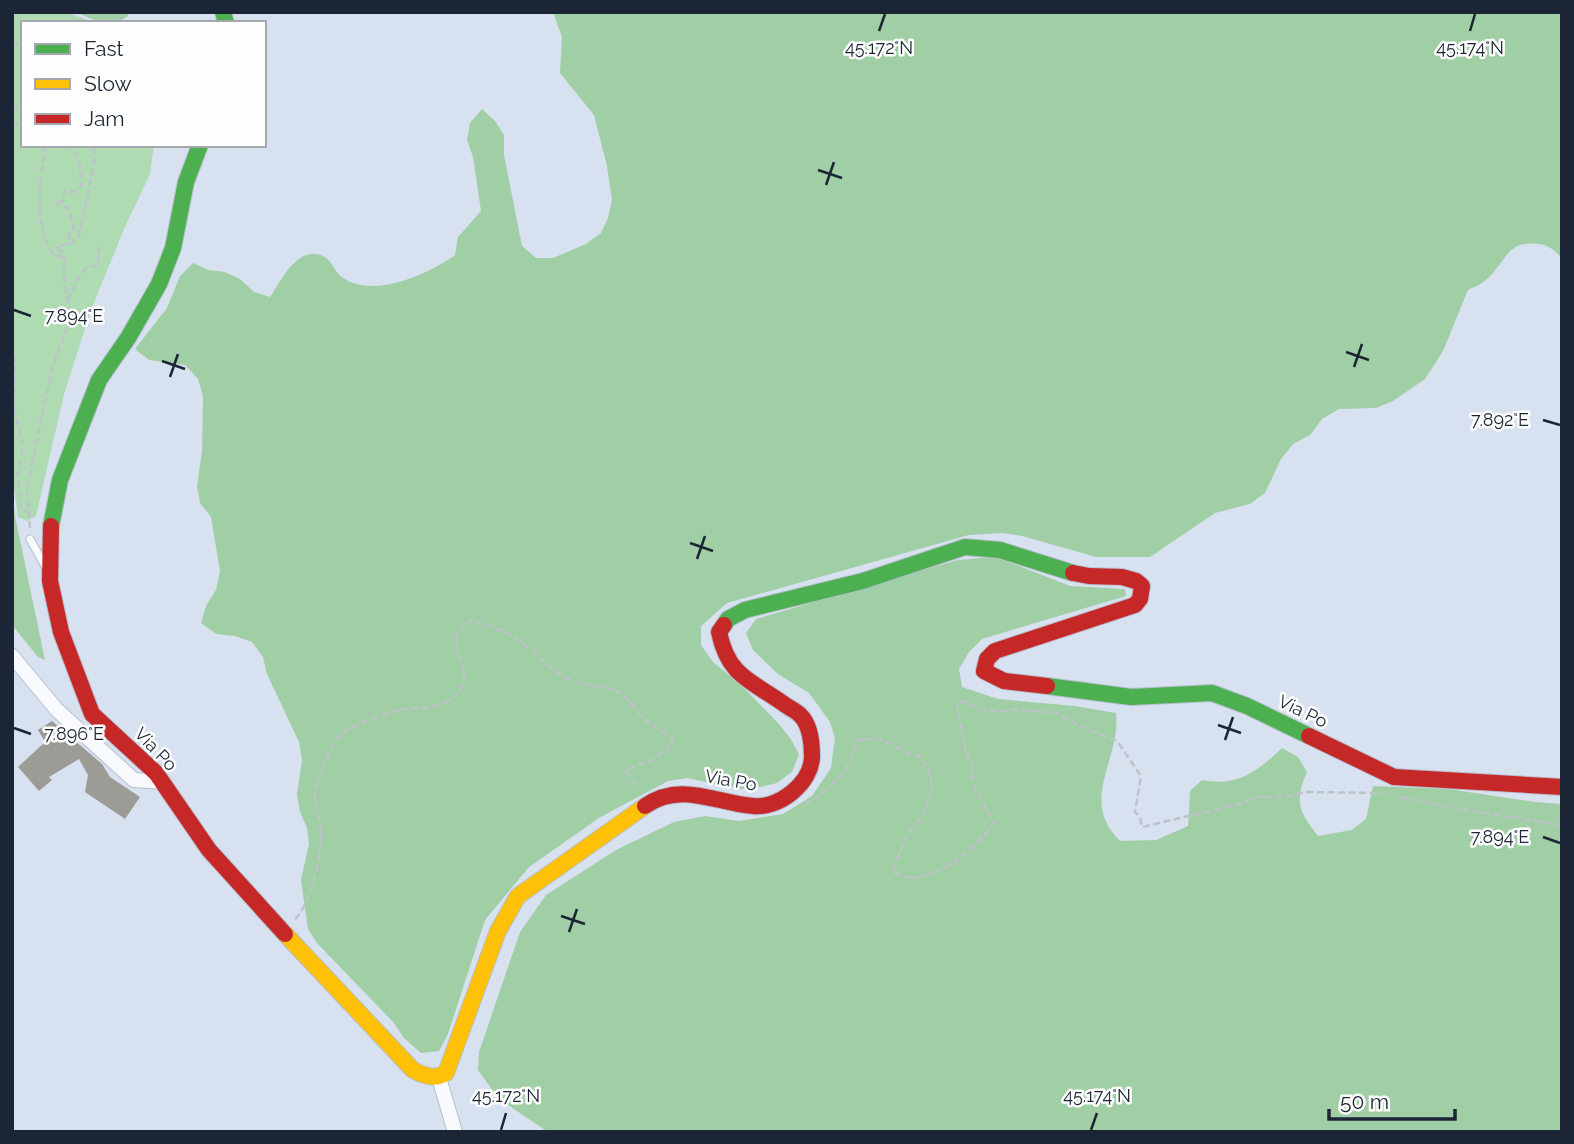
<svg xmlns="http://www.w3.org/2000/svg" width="1574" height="1144" viewBox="0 0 1574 1144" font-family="Raleway,sans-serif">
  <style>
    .green { fill: #aedbb2 }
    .forest { fill: #a0cea5 }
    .building { fill: #9d9b96 }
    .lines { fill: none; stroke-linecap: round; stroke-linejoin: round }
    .lane-casing { stroke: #b6bfce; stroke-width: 9 }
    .street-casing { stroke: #b6bfce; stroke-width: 16 }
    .fast-casing { stroke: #b6bfce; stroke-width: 18 }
    .slow-casing { stroke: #b6bfce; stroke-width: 18 }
    .jam-casing { stroke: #b6bfce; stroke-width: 18 }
    .path { stroke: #bec2c9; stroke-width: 2.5; stroke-dasharray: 7 3.5; stroke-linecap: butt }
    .lane { stroke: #f9fafd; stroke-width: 7 }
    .street { stroke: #f9fafd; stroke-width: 14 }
    .fast { stroke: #4caf50; stroke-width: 16 }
    .slow { stroke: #ffc107; stroke-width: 16 }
    .jam { stroke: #c62828; stroke-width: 16 }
    .ticks { fill: none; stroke: #1b2536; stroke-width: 2.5 }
    .labels { text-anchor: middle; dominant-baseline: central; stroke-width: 5; stroke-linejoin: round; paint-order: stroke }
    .street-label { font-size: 18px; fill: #1b2536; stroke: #fefefe }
    .ticks-label { font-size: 18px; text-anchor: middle; fill: #1b2536; stroke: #fefefe; stroke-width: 5; stroke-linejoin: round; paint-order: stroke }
  </style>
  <rect width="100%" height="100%" fill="#d8e1f0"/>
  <path class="green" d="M 12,12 L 66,12 L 95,23 L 23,23 L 23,145 L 154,145 L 150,174 L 124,229 L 91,310 L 64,394 L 36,516 L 27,521 L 18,517 L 12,473 Z"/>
  <path class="forest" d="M 75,12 L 128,12 L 128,16 C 109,29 95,20 75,12 Z
    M 553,12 L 1562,12 L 1562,259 C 1557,251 1548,245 1539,244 C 1506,240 1507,261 1487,279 C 1482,284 1474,287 1468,290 L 1443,351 L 1425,379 L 1393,401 L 1376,408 L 1339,409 L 1322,419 L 1310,435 L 1293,444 L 1281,459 L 1265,493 L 1250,504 L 1215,513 L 1150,557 L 1096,557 L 1022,536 L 1003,533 L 969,535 L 727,603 L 701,626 L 701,645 L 713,662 L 740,684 L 778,723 L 790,738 L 799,754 L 792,772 L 777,783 L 760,787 L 740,789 L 687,778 L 668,781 L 599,818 L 529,867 L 485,920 L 448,1034 L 439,1051 L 421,1053 L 404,1038 L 394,1023 L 317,943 L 308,929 L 301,880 L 309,844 L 307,828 L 300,812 L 297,795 L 302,760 L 299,742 L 267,674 L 263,657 L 252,642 L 235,636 L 216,634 L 201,623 L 206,606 L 216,590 L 220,571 L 211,517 L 200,503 L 197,486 L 202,452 L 203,396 L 198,379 L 185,365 L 149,360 L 135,349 L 167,308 L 180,276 L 193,263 L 208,270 L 225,272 L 240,279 L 254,292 L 270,297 C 280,283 294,252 315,254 C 332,255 332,270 343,278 C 374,299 429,274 455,255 L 458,237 L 481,211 L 473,157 L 467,140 L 470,123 L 482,109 L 495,121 L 504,135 L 504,155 L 522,246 L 536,258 L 553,258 L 586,244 L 601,233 L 608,218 L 612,200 L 607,166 L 594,115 L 560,73 L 562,37 Z
    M 12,490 L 15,516 L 45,660 L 38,657 L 12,625 Z
    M 996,557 L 1070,586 L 1125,589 L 1126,596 L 982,639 L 969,652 L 959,669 L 962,687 L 998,699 L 1075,706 L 1116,713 C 1121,761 1078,799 1120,841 L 1156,840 L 1188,826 L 1190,791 L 1202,780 C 1237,787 1257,772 1282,748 L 1298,757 L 1307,772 C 1294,801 1299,812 1318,836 L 1352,830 L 1366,819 L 1373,786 L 1448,789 L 1535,802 L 1562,804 L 1562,1132 L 548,1132 L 499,1099 L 478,1070 L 479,1052 L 520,932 L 546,895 L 616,850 L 674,822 L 705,816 L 739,821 L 783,814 L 812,796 L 831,768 L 835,738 L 830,722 L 809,693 L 778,674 L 753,650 L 746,633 L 756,619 L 958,560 Z"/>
  <path class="building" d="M 52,721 L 102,764 L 110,777 L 140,797 L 125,819 L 85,792 L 88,775 L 79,759 L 49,777 L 52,780 L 39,791 L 18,767 L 45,742 L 38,730 Z"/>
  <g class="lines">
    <g class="lane-casing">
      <path id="lane" d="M 30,539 L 45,566"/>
    </g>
    <g class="street-casing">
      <path id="street" d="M 12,656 L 57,710 L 134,780 L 163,782
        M 439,1078 L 455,1132"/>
    </g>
    <g class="fast-casing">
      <path id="fast" d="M 223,12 L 226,23
        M 51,526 L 60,480 L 99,380 L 128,338 L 159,284 L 173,248 L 186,182 L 200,145
        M 724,625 L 728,619 L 745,610 L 863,581 L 965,547 L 1000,550 L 1073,573
        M 1047,686 L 1131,697 L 1212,693 L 1247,706 L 1309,736"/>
    </g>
    <g class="slow-casing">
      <path id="slow" d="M 285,934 L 413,1070 C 425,1076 434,1080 446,1073 L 498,931 L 518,896 L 645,806"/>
    </g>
    <g class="jam-casing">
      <path id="jam" d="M 51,526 L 50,581 L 61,632 L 92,714 L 156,773 L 209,850 L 285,934
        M 1047,686 L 1004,681 L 984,671 L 987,659 L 995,651 L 1135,605 L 1140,599 L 1142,586 L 1136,581 L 1122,577 L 1089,576 L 1073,573
        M 1309,736 L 1394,777 L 1562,787
        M 645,806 C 681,781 715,803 753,806 C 779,809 812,783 812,756 C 812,744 810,725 801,716 C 797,711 789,708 784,704 C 750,680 728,676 719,632 L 724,625"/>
    </g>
    <path class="path" d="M 12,41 L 23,46
      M 12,93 L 12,102
      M 12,104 L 23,113
      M 12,121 L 23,126
      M 46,145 C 40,172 37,208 44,235 C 46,242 50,249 54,255 L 63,257
      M 66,145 C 82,154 80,170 81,186 L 74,192 L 65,190 L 63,202 L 57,200 L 57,204 L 69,209 L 74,228 L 70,232 L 68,245
      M 68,300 L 78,278 L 87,267 L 98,266 L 99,247
      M 12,357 L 15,359 L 14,408 L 23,445 L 18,474 L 21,507 L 29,514
      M 30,528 L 27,488 L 52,369 L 71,317 L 63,273 L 65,258 L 57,246 L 71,244 L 79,235 L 94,165 L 94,148 L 85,145
      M 1400,797 L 1454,808 L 1562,825
      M 805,804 C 828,793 854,769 855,742 L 865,739 L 881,739 L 909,754 L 919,756 L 929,768 L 932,789 L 923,815 L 908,833 L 892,872 C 898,874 906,878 913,878 C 948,874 974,849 994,823 L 975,789 L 971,766 L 963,740 L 957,702 L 966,702 L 980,709 L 999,712 L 1013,709 L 1057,713 L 1080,726 L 1117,741 L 1141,776 L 1135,812 L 1140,817 L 1142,827 L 1239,804 L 1257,797 L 1283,797 L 1307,792 L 1383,793
      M 295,919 C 311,905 323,850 321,829 C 320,814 311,802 316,787 C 321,773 331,745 342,734 C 351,724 392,711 406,709 C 422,707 439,709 452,698 C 487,671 431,646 471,620 C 489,626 509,631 524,644 C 539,657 552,671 571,680 C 584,687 607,685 617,691 C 628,697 635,709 643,718 C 653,727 665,730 673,740 L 668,750 C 660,753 656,759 648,762 C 639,765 634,765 626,771 L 639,788"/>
    <use href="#lane" class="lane"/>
    <use href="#street" class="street"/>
    <use href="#fast" class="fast"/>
    <use href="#slow" class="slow"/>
    <use href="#jam" class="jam"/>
  </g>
  <path class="ticks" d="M 879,31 L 885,14M 1470,31 L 1475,14M 818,170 L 842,178M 826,185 L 834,162M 14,310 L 31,316M 1346,352 L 1369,360M 162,361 L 185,369M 1354,367 L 1362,344M 170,377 L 178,354M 1543,420 L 1560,425M 690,543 L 713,551M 697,559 L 705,536M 1218,725 L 1241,733M 14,728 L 31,734M 1225,740 L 1233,717M 1543,837 L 1560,843M 561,916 L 585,924M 569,932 L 577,909M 501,1130 L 506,1113M 1091,1130 L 1097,1113"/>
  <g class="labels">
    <g class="street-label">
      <text transform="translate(1303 711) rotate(26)">Via Po</text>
      <text transform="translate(156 749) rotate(46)">Via Po</text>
      <text transform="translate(731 780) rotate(10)">Via Po</text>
    </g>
  </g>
  <g class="ticks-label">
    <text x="879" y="54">45.172°N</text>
    <text x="1470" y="54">45.174°N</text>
    <text x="74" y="322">7.894°E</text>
    <text x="1500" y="426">7.892°E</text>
    <text x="74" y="740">7.896°E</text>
    <text x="1500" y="843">7.894°E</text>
    <text x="506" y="1102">45.172°N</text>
    <text x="1097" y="1102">45.174°N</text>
  </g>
  <rect width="1574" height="1144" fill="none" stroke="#1b2536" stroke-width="28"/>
  <rect x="21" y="21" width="245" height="126" fill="#fefefe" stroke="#a3a7ae" stroke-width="2"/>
  <rect x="35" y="44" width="35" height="10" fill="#4caf50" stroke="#a3a7ae" stroke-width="2"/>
  <text x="84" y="56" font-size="21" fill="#1b2536">Fast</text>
  <rect x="35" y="79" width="35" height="10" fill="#ffc107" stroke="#a3a7ae" stroke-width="2"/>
  <text x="84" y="91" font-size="21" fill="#1b2536">Slow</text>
  <rect x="35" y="114" width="35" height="10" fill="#c62828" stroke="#a3a7ae" stroke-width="2"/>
  <text x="84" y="126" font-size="21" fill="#1b2536">Jam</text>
  <path d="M1329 1109v10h126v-10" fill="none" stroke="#1b2536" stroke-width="3.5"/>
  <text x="1340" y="1109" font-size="21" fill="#1b2536" stroke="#fefefe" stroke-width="5" paint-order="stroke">50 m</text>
</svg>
